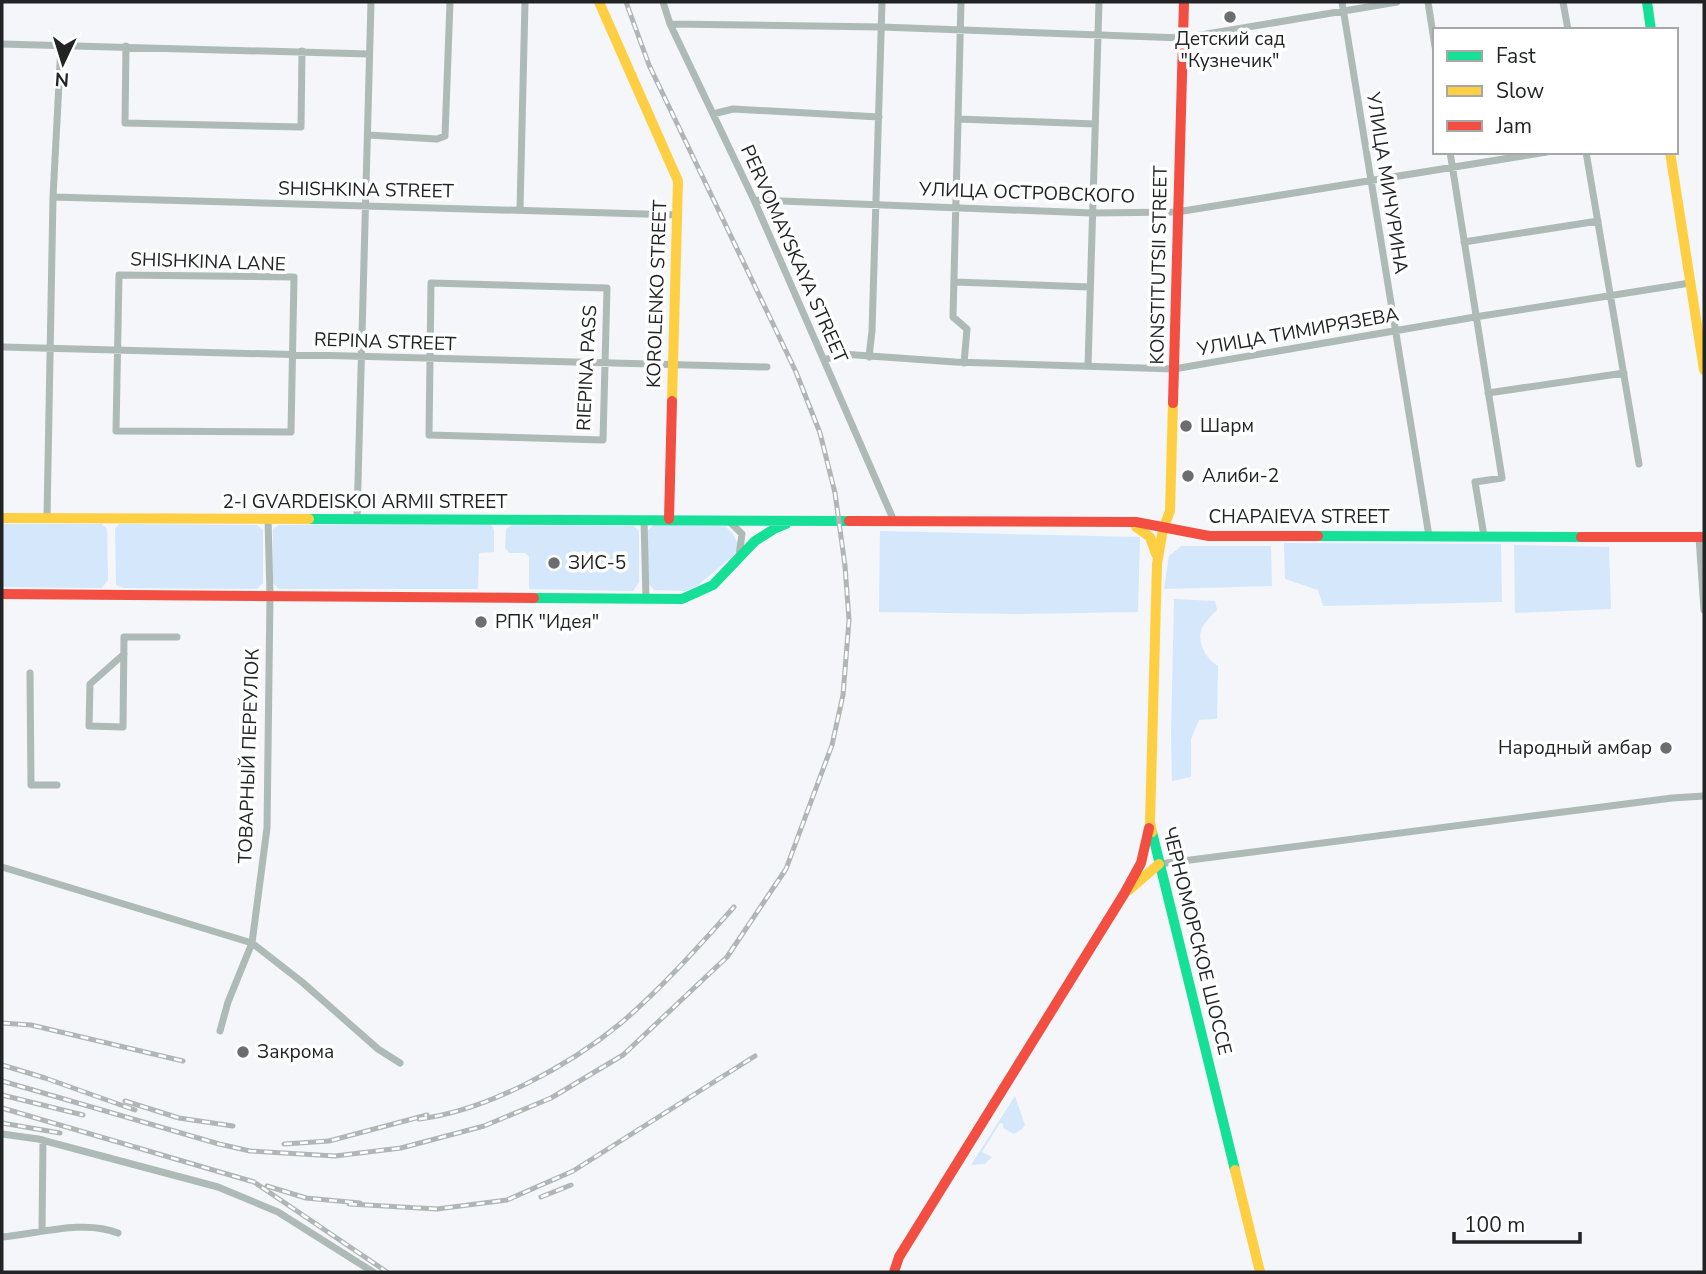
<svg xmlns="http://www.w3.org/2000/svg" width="1706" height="1274" viewBox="0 0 1706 1274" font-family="'Nunito Sans',sans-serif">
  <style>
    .green { fill: #d5e7fa }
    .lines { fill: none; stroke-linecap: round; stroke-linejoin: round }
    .street { stroke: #aebab5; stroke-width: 7 }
    .fast { stroke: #16e098; stroke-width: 10 }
    .slow { stroke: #ffcf43; stroke-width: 10 }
    .jam { stroke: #f24e42; stroke-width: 10 }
    .rail-casing { stroke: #b0b6b5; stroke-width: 5 }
    .rail { stroke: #fff; stroke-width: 2.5; stroke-dasharray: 8; stroke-linecap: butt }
    .poi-dot { fill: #6c6d6f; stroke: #fff; stroke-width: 2.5 }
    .labels { text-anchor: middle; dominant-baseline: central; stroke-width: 7; stroke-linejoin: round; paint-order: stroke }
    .poi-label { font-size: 19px; fill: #222325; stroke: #fff; text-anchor: start }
    .street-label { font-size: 19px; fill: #222325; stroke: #fff }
  </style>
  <rect width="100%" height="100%" fill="#f4f6f9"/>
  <path class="green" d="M 2,524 L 102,524 L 107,529 L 108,580 L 102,588 L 2,587 Z
    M 119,524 L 257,525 L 263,530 L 263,583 L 257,589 L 123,588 L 116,585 L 115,529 Z
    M 491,524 L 494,530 L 494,552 L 479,553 L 478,589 L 279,589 L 272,582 L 273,529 L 279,525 Z
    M 512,525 L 634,526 L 639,531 L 639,582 L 633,591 L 529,589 L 529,557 L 525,553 L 509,553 L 505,548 L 506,529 Z
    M 654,525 L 725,526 L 733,534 L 738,544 L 735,554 L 697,586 L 686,591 L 654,590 L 647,582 L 647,531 Z
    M 880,531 L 1140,537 L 1138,612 L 1020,614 L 879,612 Z
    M 1284,543 L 1501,544 L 1502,602 L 1323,606 L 1318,590 L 1285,579 Z
    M 1514,545 L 1609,547 L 1611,609 L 1515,613 Z
    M 1181,546 L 1271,546 L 1272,586 L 1164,589 L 1169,556 Z
    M 1174,599 L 1215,601 L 1217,610 C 1212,615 1205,622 1202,628 C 1196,642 1206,659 1218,666 L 1217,719 L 1199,720 L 1191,739 L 1191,777 L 1172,781 L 1171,734 Z
    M 1015,1096 L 1025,1125 L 1022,1129 L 1014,1134 L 1003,1128 L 1003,1124 L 1000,1123 L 982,1152 L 992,1157 L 985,1164 L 971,1165 Z"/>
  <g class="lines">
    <path class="street" d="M 663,2 L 670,24 L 754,200 L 894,521
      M 961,2 L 953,317 L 967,329 L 964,363
      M 1342,2 L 1429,536
      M 1428,2 L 1435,47
      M 1563,2 L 1568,30
      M 670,24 L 881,27 L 1183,38 L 1397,2
      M 2,44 L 369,54
      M 126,46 L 125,123 L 301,127 L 302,51
      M 713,114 L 733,109 L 879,117
      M 958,119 L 1095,124
      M 368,135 L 437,139 L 445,136 L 450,2
      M 1450,152 L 1502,478 L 1475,482 L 1484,536
      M 1586,152 L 1639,464
      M 53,197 L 678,215
      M 754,200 L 1092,213 L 1177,212 L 1547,152
      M 520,209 L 525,2
      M 1464,242 L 1598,221
      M 119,275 L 294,277 L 291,432 L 116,431 Z
      M 954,282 L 1090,287
      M 431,283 L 607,288 L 603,440 L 429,435 Z
      M 2,347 L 767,367
      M 869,357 L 872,331 L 882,2
      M 824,360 L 842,354 L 955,362 L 1174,369 L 1475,317 L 1690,283
      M 1088,366 L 1099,2
      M 1488,393 L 1624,373
      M 47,518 L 53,197 L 61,45
      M 357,519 L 371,2
      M 644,520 L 646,599
      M 729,521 L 742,534 L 739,555
      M 1699,537 L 1704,610
      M 124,654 L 90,684 L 89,726 L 123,727 L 124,637 L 177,637
      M 30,673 L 31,785 L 57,785
      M 1159,864 L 1672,798 L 1704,796
      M 2,867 L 252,943 L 302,982 L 378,1049 L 400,1063
      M 220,1031 L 228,1002 L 252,943 L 267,828 L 270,596 L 268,519
      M 2,1134 L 38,1139 L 218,1187 L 278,1212 L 373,1272
      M 42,1229 L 43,1140
      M 2,1237 C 37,1234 84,1219 118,1233"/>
    <path class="fast" d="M 1647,2 L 1651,30
      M 309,519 L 849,521
      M 1318,536 L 1581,537
      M 534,598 L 682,599 L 713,585 L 755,541 L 774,529 L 786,524
      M 1152,832 L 1235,1170"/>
    <path class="slow" d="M 599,2 L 678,181 L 672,401
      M 1670,152 L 1704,370
      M 2,518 L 309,519
      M 1136,527 L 1150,537 L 1156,554
      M 1152,832 L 1150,822 L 1157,564 L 1163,529 L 1170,511 L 1173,403
      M 1129,890 L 1159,864
      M 1235,1170 L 1260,1272"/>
    <path class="jam" d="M 1173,403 L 1184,2
      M 669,519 L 672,401
      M 849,521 L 1136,522 L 1209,536 L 1318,536
      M 1581,537 L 1704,537
      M 2,594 L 534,598
      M 894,1272 L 899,1257 L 1124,894 L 1141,863 L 1149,828"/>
    <g class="rail-casing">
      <path id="rail" d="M 2,1023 L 31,1025 L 183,1061
        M 2,1065 L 45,1078 L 135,1110
        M 2,1081 L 219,1144 L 250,1151 L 335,1156 L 401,1148 L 484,1126 L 551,1098 L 623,1055 L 727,957 L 786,869 L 832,745 L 843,695 L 849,620 L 845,566 L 835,493 L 820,433 L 796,372 L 649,65 L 626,2
        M 2,1095 L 83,1115
        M 125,1101 L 179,1118 L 233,1126
        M 2,1108 L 254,1182 L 387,1272
        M 419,1119 C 486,1111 569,1066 621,1023 C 662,988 698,947 734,907
        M 2,1123 L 60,1133
        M 284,1144 L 329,1141 L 427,1115
        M 267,1186 L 306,1198 L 360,1203
        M 541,1197 L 571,1185
        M 349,1204 L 437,1209 L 507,1200 L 573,1171 L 755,1056"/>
    </g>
    <use href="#rail" class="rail"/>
  </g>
  <g class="poi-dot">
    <circle cx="1230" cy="17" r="7"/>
    <circle cx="1186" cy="426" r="7"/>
    <circle cx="1188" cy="476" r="7"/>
    <circle cx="554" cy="563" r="7"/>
    <circle cx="481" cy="622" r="7"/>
    <circle cx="1666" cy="748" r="7"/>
    <circle cx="243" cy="1052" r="7"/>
  </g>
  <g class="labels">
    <g class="poi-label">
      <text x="1230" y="39" text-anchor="middle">Детский сад<tspan x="1230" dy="22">"Кузнечик"</tspan></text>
      <text x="1200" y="426">Шарм</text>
      <text x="1202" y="476">Алиби-2</text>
      <text x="568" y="563">ЗИС-5</text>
      <text x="495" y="622">РПК "Идея"</text>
      <text x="1652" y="748" text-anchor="end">Народный амбар</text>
      <text x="257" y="1052">Закрома</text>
    </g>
    <g class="street-label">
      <text transform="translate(1387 183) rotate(81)">УЛИЦА МИЧУРИНА</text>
      <text transform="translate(366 190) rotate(1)">SHISHKINA STREET</text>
      <text transform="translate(1027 193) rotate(2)">УЛИЦА ОСТРОВСКОГО</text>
      <text transform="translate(794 254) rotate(66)">PERVOMAYSKAYA STREET</text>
      <text transform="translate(208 262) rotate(2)">SHISHKINA LANE</text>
      <text transform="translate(1159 265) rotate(-89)">KONSTITUTSII STREET</text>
      <text transform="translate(657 294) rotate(-88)">KOROLENKO STREET</text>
      <text transform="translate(1298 332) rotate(-10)">УЛИЦА ТИМИРЯЗЕВА</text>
      <text transform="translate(385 342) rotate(2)">REPINA STREET</text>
      <text transform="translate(587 368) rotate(-87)">RIEPINA PASS</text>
      <text x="365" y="502">2-I GVARDEISKOI ARMII STREET</text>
      <text x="1299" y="517">CHAPAIEVA STREET</text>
      <text transform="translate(249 756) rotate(-88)">ТОВАРНЫЙ ПЕРЕУЛОК</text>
      <text transform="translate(1197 941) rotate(76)">ЧЕРНОМОРСКОЕ ШОССЕ</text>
    </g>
  </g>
  <rect width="1706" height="1274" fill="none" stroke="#222325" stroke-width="7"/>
  <rect x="1433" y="28" width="245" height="126" fill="#ffffff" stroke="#a7a7a8" stroke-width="2"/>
  <rect x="1447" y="51" width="35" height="10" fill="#16e098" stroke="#a7a7a8" stroke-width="2"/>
  <text x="1496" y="63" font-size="21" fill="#222325">Fast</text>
  <rect x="1447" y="86" width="35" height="10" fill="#ffcf43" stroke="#a7a7a8" stroke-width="2"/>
  <text x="1496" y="98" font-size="21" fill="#222325">Slow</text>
  <rect x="1447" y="121" width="35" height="10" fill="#f24e42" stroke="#a7a7a8" stroke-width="2"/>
  <text x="1496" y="133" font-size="21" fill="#222325">Jam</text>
  <g transform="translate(63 63) rotate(184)" stroke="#ffffff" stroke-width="5" paint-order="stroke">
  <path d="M0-5L12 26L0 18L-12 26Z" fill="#222325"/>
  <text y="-10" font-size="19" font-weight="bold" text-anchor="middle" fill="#222325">N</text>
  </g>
  <path d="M1454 1232v10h126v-10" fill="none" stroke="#222325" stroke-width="3.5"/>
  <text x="1464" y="1232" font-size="21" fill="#222325" stroke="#ffffff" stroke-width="5" paint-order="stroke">100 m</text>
</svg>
